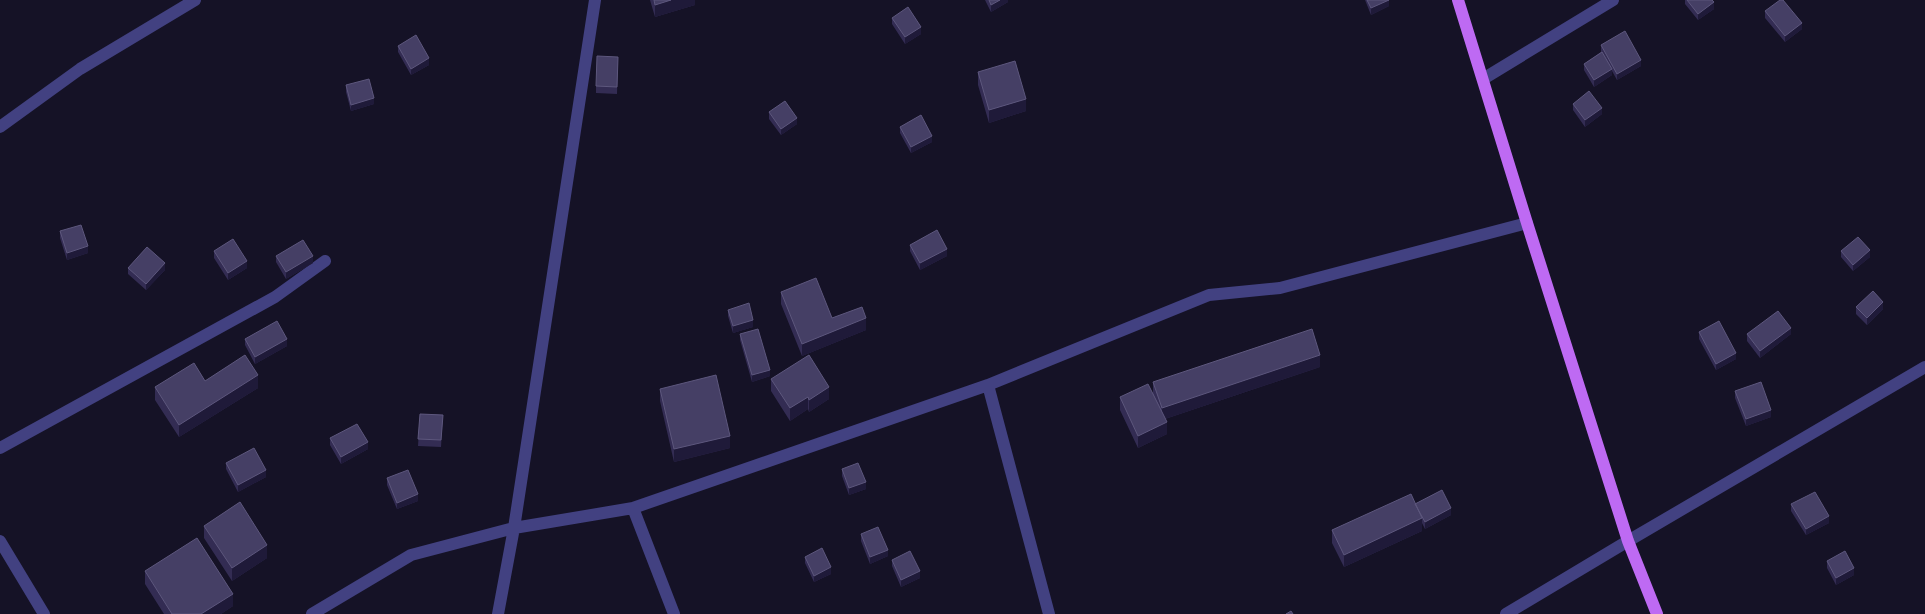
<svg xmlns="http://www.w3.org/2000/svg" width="1925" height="614" viewBox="0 0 1925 614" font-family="Roboto,sans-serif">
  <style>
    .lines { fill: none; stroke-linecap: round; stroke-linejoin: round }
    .minor { stroke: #424181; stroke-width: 12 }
    .major { stroke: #be6af3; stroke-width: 12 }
    .wall { fill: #332c53 }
    .shaded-wall { fill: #1f1a39 }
    .building { fill: #453f65; stroke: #5d577d }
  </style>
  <rect width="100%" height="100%" fill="#151226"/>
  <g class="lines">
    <path class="minor" d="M 1483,79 L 1613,0
      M 0,127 L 80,69 L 195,0
      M 988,385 L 1049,614
      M 0,448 L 275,297 L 325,261
      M 633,508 L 674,614
      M 0,541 L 44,614
      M 312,614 L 411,555 L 514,528 L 633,508 L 988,385 L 1209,295 L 1280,288 L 1527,223
      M 498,614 L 514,528 L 595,0
      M 1506,614 L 1628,541 L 1925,367"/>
    <path class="major" d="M 1458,0 L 1527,223 L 1628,541 L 1657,614"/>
  </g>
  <path class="wall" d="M 650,0 L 695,0 L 695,5 L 655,17 Z
    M 985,0 L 1008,0 L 1008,2 L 991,12 Z
    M 1365,0 L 1389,0 L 1389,6 L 1371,15 Z
    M 1685,0 L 1712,0 L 1714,9 L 1698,20 L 1685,4 Z
    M 1765,11 L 1802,29 L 1785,42 L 1765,18 Z
    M 892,18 L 921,34 L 905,44 L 892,24 Z
    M 1601,45 L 1641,66 L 1617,80 L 1612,71 L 1612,75 L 1594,87 L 1584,70 L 1584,64 L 1601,52 Z
    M 398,46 L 429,65 L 411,75 L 398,52 Z
    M 618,57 L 617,94 L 596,93 L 596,86 Z
    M 978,72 L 1026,111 L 989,123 L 978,85 Z
    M 346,85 L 374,104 L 351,111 L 346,92 Z
    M 1573,104 L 1602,114 L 1585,127 L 1573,110 Z
    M 769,112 L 797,124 L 781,135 L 769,119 Z
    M 900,127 L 932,142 L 911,153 L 900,133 Z
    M 60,231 L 88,253 L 67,260 L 60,238 Z
    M 910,245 L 947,256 L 920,270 L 910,251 Z
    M 214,251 L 247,268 L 228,280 L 214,258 Z
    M 1841,251 L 1870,257 L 1853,271 L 1841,257 Z
    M 276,256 L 313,263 L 286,279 L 276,262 Z
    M 128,268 L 165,270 L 146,290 L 128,274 Z
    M 781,292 L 832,318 L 866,330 L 802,356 L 781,304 Z
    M 1856,307 L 1883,309 L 1867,325 L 1856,314 Z
    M 728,310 L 753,327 L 733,333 L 728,316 Z
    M 1699,332 L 1736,359 L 1716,370 L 1699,339 Z
    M 740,334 L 770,376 L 752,382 L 740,340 Z
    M 1747,334 L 1791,334 L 1760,358 L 1747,341 Z
    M 245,339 L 287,346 L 255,364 L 245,345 Z
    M 1320,367 L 1165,419 L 1167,434 L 1138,448 L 1120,410 L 1120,397 L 1153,393 L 1153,382 Z
    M 771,379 L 829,399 L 809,412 L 808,409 L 790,421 L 771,391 Z
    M 155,387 L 258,388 L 179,437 L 155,400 Z
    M 660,389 L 730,448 L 674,462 L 660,401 Z
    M 1735,391 L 1771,417 L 1746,426 L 1735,398 Z
    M 420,414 L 443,415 L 441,447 L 418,446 Z
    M 330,438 L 368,449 L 341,464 L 330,445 Z
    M 226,463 L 266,477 L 238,492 L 226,469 Z
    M 842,469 L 866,489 L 849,495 L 842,476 Z
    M 387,478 L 418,501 L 397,509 L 387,485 Z
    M 1416,504 L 1451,515 L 1425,529 L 1422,523 L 1422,531 L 1344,567 L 1332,543 L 1332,530 Z
    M 1791,504 L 1829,523 L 1806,535 L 1791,511 Z
    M 204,526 L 267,558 L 232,581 L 204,538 Z
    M 861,534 L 888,556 L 870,564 L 861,541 Z
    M 805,557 L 831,574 L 814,582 L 805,563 Z
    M 892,560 L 920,578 L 901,587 L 892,566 Z
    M 1827,561 L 1854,575 L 1836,585 L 1827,568 Z
    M 145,571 L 233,606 L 221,614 L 164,614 L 145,584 Z"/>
  <path class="shaded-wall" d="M 671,0 L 695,0 L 695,5 L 655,17 L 655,5 Z
    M 1000,0 L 1008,0 L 1008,2 L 991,12 L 991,5 Z
    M 1389,0 L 1389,6 L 1371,15 L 1371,8 Z
    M 1714,2 L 1714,9 L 1698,20 L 1698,14 Z
    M 1802,23 L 1802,29 L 1785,42 L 1785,36 Z
    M 921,27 L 921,34 L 905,44 L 905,37 Z
    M 429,58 L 429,65 L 411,75 L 411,69 Z
    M 1641,60 L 1641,66 L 1617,80 L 1617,74 Z
    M 1612,69 L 1612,75 L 1594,87 L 1594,80 Z
    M 374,98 L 374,104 L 351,111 L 351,105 Z
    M 1026,99 L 1026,111 L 989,123 L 989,110 Z
    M 1602,108 L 1602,114 L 1585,127 L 1585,120 Z
    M 797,118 L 797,124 L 781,135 L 781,129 Z
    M 932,136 L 932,142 L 911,153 L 911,147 Z
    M 88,246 L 88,253 L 67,260 L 67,253 Z
    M 947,249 L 947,256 L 920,270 L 920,263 Z
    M 1870,250 L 1870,257 L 1853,271 L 1853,265 Z
    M 313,256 L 313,263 L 286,279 L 286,272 Z
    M 247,261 L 247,268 L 228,280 L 228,273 Z
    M 165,263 L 165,270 L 146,290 L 146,284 Z
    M 1883,302 L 1883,309 L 1867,325 L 1867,318 Z
    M 866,318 L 866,330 L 802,356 L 802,344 Z
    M 753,320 L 753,327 L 733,333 L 733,326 Z
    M 1791,328 L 1791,334 L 1760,358 L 1760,351 Z
    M 287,339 L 287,346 L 255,364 L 255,357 Z
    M 1736,353 L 1736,359 L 1716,370 L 1716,364 Z
    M 1320,355 L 1320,367 L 1162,420 L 1162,408 Z
    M 770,370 L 770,376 L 752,382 L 752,375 Z
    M 258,375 L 258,388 L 179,437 L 179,425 Z
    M 829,387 L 829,399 L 809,412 L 809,400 Z
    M 808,397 L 808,409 L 790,421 L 790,408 Z
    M 1771,410 L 1771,417 L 1746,426 L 1746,419 Z
    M 1167,422 L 1167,434 L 1138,448 L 1138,436 Z
    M 730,436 L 730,448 L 674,462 L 674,449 Z
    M 368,442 L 368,449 L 341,464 L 341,457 Z
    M 266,470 L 266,477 L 238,492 L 238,485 Z
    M 866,482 L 866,489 L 849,495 L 849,488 Z
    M 418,494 L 418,501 L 397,509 L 397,503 Z
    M 1451,508 L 1451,515 L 1425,529 L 1425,522 Z
    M 1829,516 L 1829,523 L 1806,535 L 1806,529 Z
    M 1422,518 L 1422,531 L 1344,567 L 1344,555 Z
    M 267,545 L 267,558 L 232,581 L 232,568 Z
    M 888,550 L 888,556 L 870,564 L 870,557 Z
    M 831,567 L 831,574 L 814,582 L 814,576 Z
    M 1854,568 L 1854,575 L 1836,585 L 1836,578 Z
    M 920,571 L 920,578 L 901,587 L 901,580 Z
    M 233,594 L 233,606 L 221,614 L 201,614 Z"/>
  <path class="building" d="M 654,0 L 671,0 L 655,5 Z
    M 989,0 L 1000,0 L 991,5 Z
    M 1367,0 L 1389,0 L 1371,8 Z
    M 1687,0 L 1712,0 L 1714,2 L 1698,14 Z
    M 1780,0 L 1783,0 L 1802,23 L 1785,36 L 1765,11 Z
    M 908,7 L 921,27 L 905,37 L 892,18 Z
    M 1625,31 L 1641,60 L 1617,74 L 1601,45 Z
    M 416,35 L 429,58 L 411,69 L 398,46 Z
    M 1602,52 L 1612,69 L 1594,80 L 1584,64 Z
    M 597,56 L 618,57 L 617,87 L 596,86 Z
    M 1015,61 L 1026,99 L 989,110 L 978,72 Z
    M 369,79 L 374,98 L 351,105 L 346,85 Z
    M 1589,91 L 1602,108 L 1585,120 L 1573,104 Z
    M 785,101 L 797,118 L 781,129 L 769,112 Z
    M 921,115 L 932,136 L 911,147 L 900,127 Z
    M 81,225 L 88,246 L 67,253 L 60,231 Z
    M 937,230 L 947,249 L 920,263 L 910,245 Z
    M 1858,237 L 1870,250 L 1853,265 L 1841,251 Z
    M 233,239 L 247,261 L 228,273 L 214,251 Z
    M 303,240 L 313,256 L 286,272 L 276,256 Z
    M 147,247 L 165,263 L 146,284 L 128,268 Z
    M 816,278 L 832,318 L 862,307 L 866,318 L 802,344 L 781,292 Z
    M 1873,291 L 1883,302 L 1867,318 L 1856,307 Z
    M 749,303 L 753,320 L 733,326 L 728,310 Z
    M 1778,311 L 1791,328 L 1760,351 L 1747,334 Z
    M 277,321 L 287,339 L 255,357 L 245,339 Z
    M 1719,321 L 1736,353 L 1716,364 L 1699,332 Z
    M 758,329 L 770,370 L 752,375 L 740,334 Z
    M 1312,329 L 1320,355 L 1162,408 L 1153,382 Z
    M 245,355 L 258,375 L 179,425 L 155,387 L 194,363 L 205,381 Z
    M 809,355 L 829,387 L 809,400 L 808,397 L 790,408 L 771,379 Z
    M 716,375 L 730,436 L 674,449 L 660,389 Z
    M 1761,382 L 1771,410 L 1746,419 L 1735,391 Z
    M 1148,384 L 1167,422 L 1138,436 L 1120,397 Z
    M 420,414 L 443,415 L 441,440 L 418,439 Z
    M 357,424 L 368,442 L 341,457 L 330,438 Z
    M 254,448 L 266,470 L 238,485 L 226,463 Z
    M 858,463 L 866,482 L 849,488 L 842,469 Z
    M 408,470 L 418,494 L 397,503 L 387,478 Z
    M 1442,490 L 1451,508 L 1425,522 L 1415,504 Z
    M 1815,492 L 1829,516 L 1806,529 L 1791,504 Z
    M 1411,494 L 1422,518 L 1344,555 L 1332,530 Z
    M 240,502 L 267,545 L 232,568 L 204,526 Z
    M 878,527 L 888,550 L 870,557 L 861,534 Z
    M 197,538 L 233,594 L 201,614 L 172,614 L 145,571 Z
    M 822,548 L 831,567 L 814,576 L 805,557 Z
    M 910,551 L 920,571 L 901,580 L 892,560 Z
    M 1845,551 L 1854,568 L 1836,578 L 1827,561 Z
    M 1291,611 L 1293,614 L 1286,614 Z"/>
</svg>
